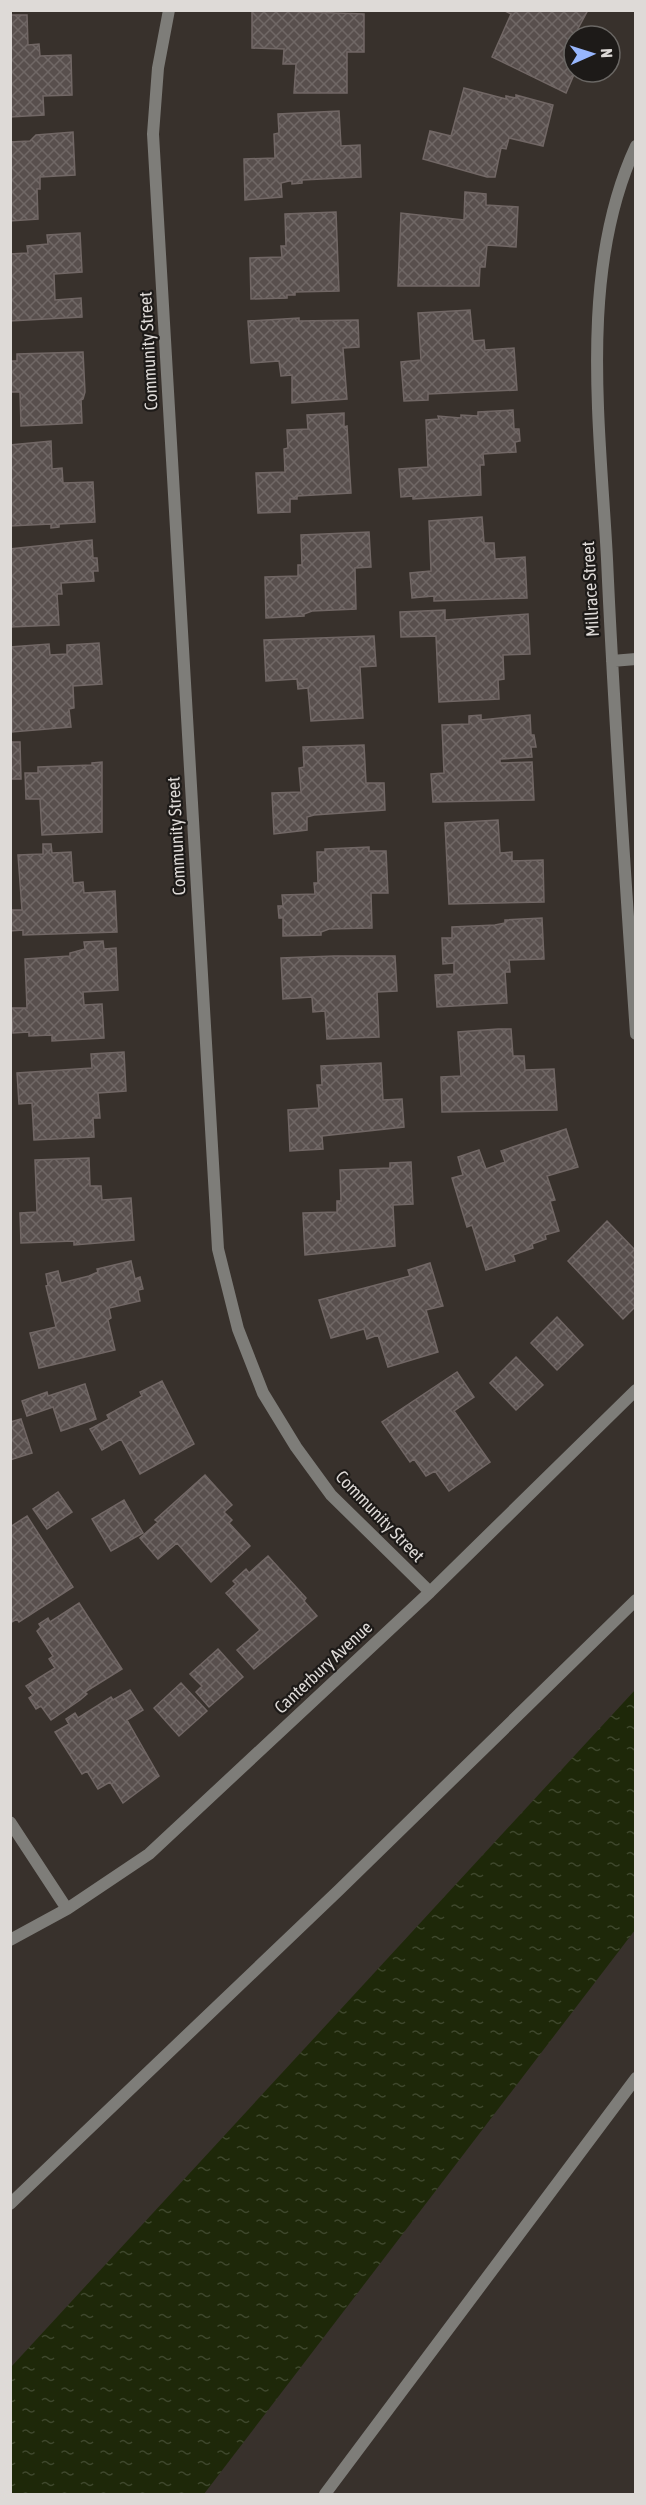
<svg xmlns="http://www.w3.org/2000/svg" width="646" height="2505" viewBox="0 0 646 2505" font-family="'Asap Condensed',sans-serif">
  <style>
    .water { fill: url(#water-ripples) }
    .building { fill: url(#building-cross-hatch); stroke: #716765; stroke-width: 1.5 }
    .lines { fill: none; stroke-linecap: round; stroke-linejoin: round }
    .lane { stroke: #7e7d79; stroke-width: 12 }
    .street { stroke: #7e7d79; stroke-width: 12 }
    .labels { text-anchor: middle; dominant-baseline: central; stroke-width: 4.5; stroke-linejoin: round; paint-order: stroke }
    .street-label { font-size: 18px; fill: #dedad7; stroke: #1d1a18 }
  </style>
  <defs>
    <pattern id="water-ripples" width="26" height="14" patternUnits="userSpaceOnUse" patternTransform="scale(1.5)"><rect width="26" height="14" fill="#1e2809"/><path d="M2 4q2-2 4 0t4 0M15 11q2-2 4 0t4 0" fill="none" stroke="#3e472c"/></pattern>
    <pattern id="building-cross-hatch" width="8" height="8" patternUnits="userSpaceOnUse" patternTransform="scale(1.5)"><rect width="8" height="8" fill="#584f4d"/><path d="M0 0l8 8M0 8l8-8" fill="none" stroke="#706866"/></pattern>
  </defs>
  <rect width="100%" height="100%" fill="#38312c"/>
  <path class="water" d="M 635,1690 L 635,1930 L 204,2494 L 11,2494 L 11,2367 Z"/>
  <path class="building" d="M 252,10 L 364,14 L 364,52 L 347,52 L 347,93 L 294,93 L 296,64 L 283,64 L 284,49 L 252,48 Z
    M 503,10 L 588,10 L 574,36 L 571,47 L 574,49 L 575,72 L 566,93 L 492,57 L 511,14 Z
    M 10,15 L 27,15 L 28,45 L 39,44 L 40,56 L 71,55 L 72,95 L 43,96 L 44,115 L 10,117 Z
    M 464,88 L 506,99 L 506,96 L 516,98 L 516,95 L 553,105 L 543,146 L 509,138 L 506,149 L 501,148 L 495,177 L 487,177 L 423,159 L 430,131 L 451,136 Z
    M 339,111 L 341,146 L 360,145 L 361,177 L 302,180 L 302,183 L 292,184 L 292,181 L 289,181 L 281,183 L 282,197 L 245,200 L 244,159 L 275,158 L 274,134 L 279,133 L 278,114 Z
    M 73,132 L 75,175 L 40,177 L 40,189 L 37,189 L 38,219 L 10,221 L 10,142 L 30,141 L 36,135 Z
    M 465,192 L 486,194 L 486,205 L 518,207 L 516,247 L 487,245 L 485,267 L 480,267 L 479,286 L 398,286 L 401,213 L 464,220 Z
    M 336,212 L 339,291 L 295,292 L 295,295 L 287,295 L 287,298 L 251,299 L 250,258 L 282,257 L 281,246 L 286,246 L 285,214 Z
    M 80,233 L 82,272 L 54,274 L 55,300 L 81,298 L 82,317 L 10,321 L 10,254 L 28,253 L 27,246 L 48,244 L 47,235 Z
    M 470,310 L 473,341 L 484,340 L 485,350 L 514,348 L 517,390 L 428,394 L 428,400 L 404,401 L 401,362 L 421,360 L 418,313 Z
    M 299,318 L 299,321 L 358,320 L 359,347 L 343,348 L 347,399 L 292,403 L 292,375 L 281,376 L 279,361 L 251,363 L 248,321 Z
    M 83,352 L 85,392 L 83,399 L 81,400 L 82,423 L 21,426 L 20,392 L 10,392 L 10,361 L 17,361 L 17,354 Z
    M 513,410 L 514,429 L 519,429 L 520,441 L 515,442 L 516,452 L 483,454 L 484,465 L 480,465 L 481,495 L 413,499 L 413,496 L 401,497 L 399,469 L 428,467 L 426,420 L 439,419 L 438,416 L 461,418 L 461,415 L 478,416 L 478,412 Z
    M 344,413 L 344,427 L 347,426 L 351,493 L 297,496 L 297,499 L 290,499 L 290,512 L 258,513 L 256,473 L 285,472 L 284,449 L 288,448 L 287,430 L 308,429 L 307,415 Z
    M 51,441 L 52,469 L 62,468 L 63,483 L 93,482 L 95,522 L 59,524 L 59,527 L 51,528 L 51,524 L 10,526 L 10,445 Z
    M 482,517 L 484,543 L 494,543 L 495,559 L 525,557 L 527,598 L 434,601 L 434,596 L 412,598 L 410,573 L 431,571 L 429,521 Z
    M 369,532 L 371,567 L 355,568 L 356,609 L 312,611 L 304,614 L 304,616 L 266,618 L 265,577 L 298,576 L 298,565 L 302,565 L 301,535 Z
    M 92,540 L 93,558 L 97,558 L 98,571 L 93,571 L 94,581 L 61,583 L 62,594 L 57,594 L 59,625 L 10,627 L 10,549 Z
    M 445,610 L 445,620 L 528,614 L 530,654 L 503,655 L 504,679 L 498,680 L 499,699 L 439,702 L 436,636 L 401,637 L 400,612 Z
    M 374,636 L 376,666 L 360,667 L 363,718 L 311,721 L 308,688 L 298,689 L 297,679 L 266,681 L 264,640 Z
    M 99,643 L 102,684 L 73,686 L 74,708 L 69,709 L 71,727 L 12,732 L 10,647 L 49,644 L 50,655 L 67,654 L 67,645 Z
    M 481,715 L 481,720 L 530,715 L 531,735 L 534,735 L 536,747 L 531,747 L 532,757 L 500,759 L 500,763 L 532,762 L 534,800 L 433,802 L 431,774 L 444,773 L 442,725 L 469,724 L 469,716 Z
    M 10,742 L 20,742 L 21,779 L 10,779 Z
    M 364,745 L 366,783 L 384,783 L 385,810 L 314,815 L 307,817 L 307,830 L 274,834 L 272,793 L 301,792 L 299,768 L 304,767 L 303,747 Z
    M 102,762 L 102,832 L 42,835 L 40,799 L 26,799 L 25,773 L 38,773 L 38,767 L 92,765 L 92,763 Z
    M 498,820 L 500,853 L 512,852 L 512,861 L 543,860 L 544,902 L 449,904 L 445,823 Z
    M 43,844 L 51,844 L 52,853 L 71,852 L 73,883 L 83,882 L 84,893 L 115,891 L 117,932 L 23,935 L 23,930 L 10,931 L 10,910 L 22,910 L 18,855 L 43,854 Z
    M 369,847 L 369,851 L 386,851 L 388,893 L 371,893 L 372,928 L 329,929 L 321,932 L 321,935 L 283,936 L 283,918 L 279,918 L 278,906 L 283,906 L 282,895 L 315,894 L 314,883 L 318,883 L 317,852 L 325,852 L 325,849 Z
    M 542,918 L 544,959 L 509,960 L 510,972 L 505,972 L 507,1003 L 437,1007 L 435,975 L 454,974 L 454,963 L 443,964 L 442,938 L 452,938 L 452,927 L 495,925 L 505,923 L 505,920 Z
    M 103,941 L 104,949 L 116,948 L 118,990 L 83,992 L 84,1005 L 102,1004 L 104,1038 L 52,1041 L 52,1035 L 29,1036 L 29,1032 L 13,1033 L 11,1008 L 27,1008 L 25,959 L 70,956 L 70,953 L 85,949 L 84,942 Z
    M 334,956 L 395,956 L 397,991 L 377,992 L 379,1037 L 327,1039 L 325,1011 L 313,1012 L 312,997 L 283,999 L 281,958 Z
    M 498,1029 L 511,1029 L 513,1056 L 524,1056 L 525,1070 L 554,1069 L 557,1110 L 442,1112 L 441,1077 L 461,1076 L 458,1032 Z
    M 124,1052 L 126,1091 L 98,1093 L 100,1118 L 93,1118 L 94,1137 L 34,1140 L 32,1103 L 19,1104 L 17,1073 L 92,1068 L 91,1054 Z
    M 381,1063 L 383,1100 L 402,1099 L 404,1127 L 322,1136 L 323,1149 L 290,1151 L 288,1110 L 319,1108 L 317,1085 L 322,1085 L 321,1066 Z
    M 566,1129 L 578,1167 L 547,1176 L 555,1200 L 550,1201 L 559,1231 L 545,1235 L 546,1239 L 532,1244 L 533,1248 L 513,1255 L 515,1261 L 486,1270 L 472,1225 L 467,1227 L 452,1178 L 463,1175 L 458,1157 L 479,1150 L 486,1169 L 505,1162 L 501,1151 Z
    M 89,1158 L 90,1186 L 101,1186 L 102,1200 L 131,1198 L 134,1240 L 74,1245 L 74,1241 L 21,1243 L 20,1213 L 37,1212 L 35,1160 Z
    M 411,1162 L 413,1204 L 393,1205 L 395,1246 L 305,1255 L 303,1213 L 337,1212 L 337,1201 L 341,1201 L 340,1170 L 390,1168 L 390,1163 Z
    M 607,1221 L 636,1251 L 636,1306 L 623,1319 L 568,1261 Z
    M 131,1261 L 135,1279 L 140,1277 L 143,1289 L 138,1290 L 140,1301 L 109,1308 L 111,1318 L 108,1320 L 115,1350 L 39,1368 L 30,1333 L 56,1327 L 46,1286 L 48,1285 L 46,1274 L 58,1271 L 61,1283 L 89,1276 L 98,1272 L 97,1269 Z
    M 430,1263 L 443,1306 L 426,1310 L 438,1352 L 388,1367 L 378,1335 L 367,1339 L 364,1329 L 331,1338 L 319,1300 L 410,1276 L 408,1270 Z
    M 557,1317 L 583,1345 L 557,1370 L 531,1343 Z
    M 516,1357 L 543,1385 L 516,1410 L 490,1383 Z
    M 457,1372 L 474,1397 L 454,1411 L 490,1462 L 449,1491 L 435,1471 L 426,1476 L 414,1459 L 410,1462 L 382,1422 Z
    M 162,1381 L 194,1444 L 140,1474 L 121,1439 L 102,1450 L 90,1429 L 109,1419 L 107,1415 L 142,1396 L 140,1392 Z
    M 85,1384 L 96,1419 L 61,1431 L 53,1407 L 27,1416 L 22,1401 L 47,1392 L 48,1396 Z
    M 21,1419 L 32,1453 L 10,1460 L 10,1422 Z
    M 205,1475 L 232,1505 L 224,1512 L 232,1520 L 229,1523 L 250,1546 L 211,1582 L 177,1543 L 158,1559 L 140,1538 L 158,1522 L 155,1520 Z
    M 58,1492 L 72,1512 L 47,1529 L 33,1509 Z
    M 124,1500 L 143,1533 L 111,1551 L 92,1519 Z
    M 27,1516 L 73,1587 L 19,1622 L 17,1619 L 10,1623 L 10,1527 Z
    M 268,1556 L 306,1598 L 304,1601 L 317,1616 L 254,1669 L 237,1650 L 260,1630 L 226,1593 L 236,1584 L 233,1581 L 246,1569 L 249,1573 Z
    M 79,1603 L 122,1669 L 85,1692 L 87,1694 L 80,1700 L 51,1720 L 41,1706 L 36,1709 L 29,1698 L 33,1695 L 26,1686 L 55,1668 L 49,1659 L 53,1656 L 37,1631 L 41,1627 L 39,1624 L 48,1618 L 50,1622 Z
    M 218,1649 L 243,1677 L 209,1707 L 196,1692 L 202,1686 L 190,1674 Z
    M 181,1683 L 207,1711 L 179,1736 L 154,1708 Z
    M 130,1690 L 143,1710 L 127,1720 L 159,1776 L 123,1803 L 110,1782 L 98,1789 L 87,1771 L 82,1774 L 55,1732 L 69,1724 L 66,1719 L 75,1713 L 78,1718 L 111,1697 L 113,1700 Z"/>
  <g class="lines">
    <path class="lane" d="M 10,2204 L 339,1890 L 636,1600
      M 325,2494 L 636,2078"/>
    <path class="street" d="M 169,10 L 158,68 L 153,134 L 218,1249 L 238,1329 L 263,1393 L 296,1447 L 331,1495 L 430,1592
      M 636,146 C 578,270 600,426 607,559 C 614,717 625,876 636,1034
      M 612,661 L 636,659
      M 10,1822 L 67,1909
      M 10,1940 L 67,1909 L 149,1854 L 430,1592 L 636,1390"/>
  </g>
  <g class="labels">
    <g class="street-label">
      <text transform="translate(148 351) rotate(-93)">Community Street</text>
      <text transform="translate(590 589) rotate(-93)">Millrace Street</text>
      <text transform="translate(176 836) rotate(-93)">Community Street</text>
      <text transform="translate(380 1516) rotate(46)">Community Street</text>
      <text transform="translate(323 1667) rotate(-43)">Canterbury Avenue</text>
    </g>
  </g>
  <rect width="646" height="2505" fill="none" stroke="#dedad7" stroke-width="24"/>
  <g transform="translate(592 54) rotate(87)"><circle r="28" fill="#1d1a18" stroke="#6a6764" stroke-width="1.5"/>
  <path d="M0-4.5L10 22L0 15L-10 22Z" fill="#97b6fd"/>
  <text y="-9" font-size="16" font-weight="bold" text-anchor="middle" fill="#dedad7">N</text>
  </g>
</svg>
